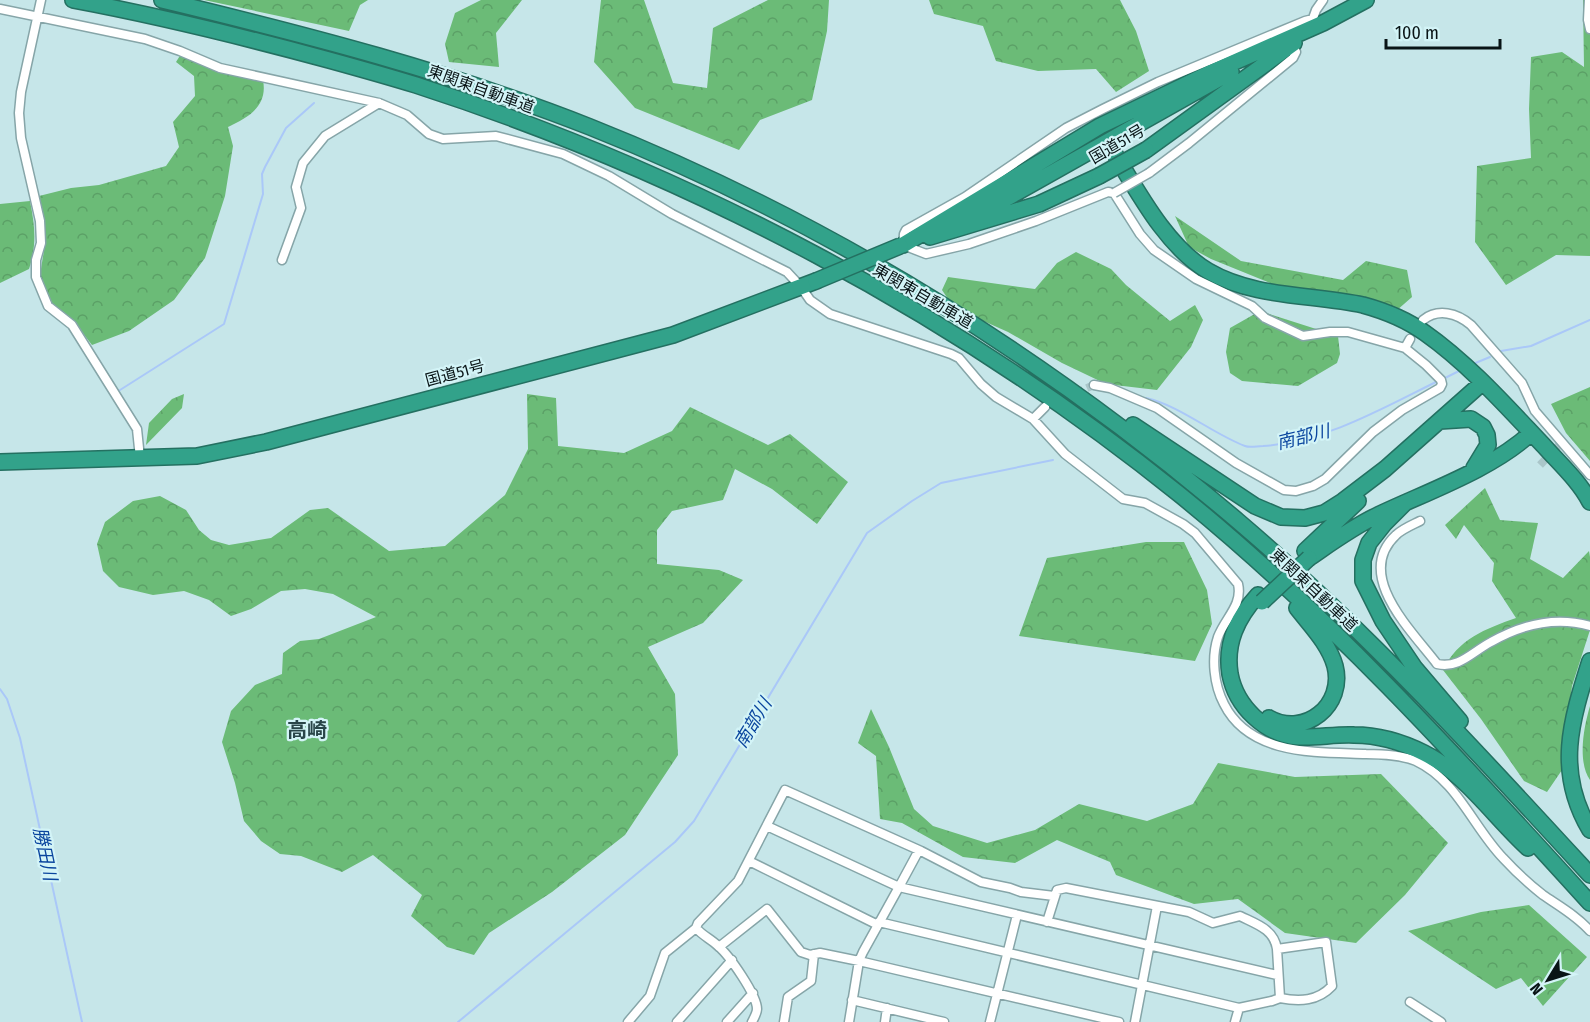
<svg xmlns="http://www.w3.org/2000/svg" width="1590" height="1022" viewBox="0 0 1590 1022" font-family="'Fira Sans Condensed','Noto Sans JP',sans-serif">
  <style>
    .forest { fill: url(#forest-crowns) }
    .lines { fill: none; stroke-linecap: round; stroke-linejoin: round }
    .stream { stroke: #aac8f8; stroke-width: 2 }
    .street-tunnel { stroke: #aac6c9; stroke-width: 8; stroke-dasharray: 8 4; stroke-linecap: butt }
    .street-casing { stroke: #86a5a8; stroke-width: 11 }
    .highway-casing { stroke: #247061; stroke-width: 18 }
    .street { stroke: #fff; stroke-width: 8 }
    .highway { stroke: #32a28a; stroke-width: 15 }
    .street-bridge-casing { stroke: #86a5a8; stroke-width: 11; stroke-linecap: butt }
    .highway-bridge-casing { stroke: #247061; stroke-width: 18; stroke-linecap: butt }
    .street-bridge { stroke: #fff; stroke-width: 8 }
    .highway-bridge { stroke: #32a28a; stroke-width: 15 }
    .labels { text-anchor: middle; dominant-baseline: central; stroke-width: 4.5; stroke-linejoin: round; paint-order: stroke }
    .street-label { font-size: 16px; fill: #091416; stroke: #d3f4f7 }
    .water-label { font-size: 18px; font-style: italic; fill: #0a459e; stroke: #d3f4f7 }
    .quarter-label { font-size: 20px; font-weight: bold; fill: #294548; stroke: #d3f4f7 }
  </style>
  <defs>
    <pattern id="forest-crowns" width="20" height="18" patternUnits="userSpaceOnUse" patternTransform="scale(1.5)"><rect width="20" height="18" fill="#6bbb77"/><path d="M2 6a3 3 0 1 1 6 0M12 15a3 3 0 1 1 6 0" fill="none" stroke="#5ba066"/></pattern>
  </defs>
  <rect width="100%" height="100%" fill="#c6e6e9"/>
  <path class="forest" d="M 204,0 L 368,0 L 360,5 L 349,31 Z
    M 481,0 L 522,0 L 496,33 L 499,67 L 449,62 L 445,44 L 455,13 Z
    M 601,0 L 644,0 L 673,83 L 707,88 L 713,28 L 768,0 L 829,0 L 827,31 L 812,100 L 760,120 L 739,150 L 635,108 L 594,62 Z
    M 929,0 L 1120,0 L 1136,31 L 1149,71 L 1116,92 L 1096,69 L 1038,71 L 996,61 L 983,26 L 934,14 Z
    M 1583,0 L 1590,0 L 1590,256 L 1556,255 L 1506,285 L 1475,242 L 1477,166 L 1531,158 L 1529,109 L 1531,57 L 1562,52 L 1584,67 Z
    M 181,54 L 263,80 C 268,106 249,117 228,127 L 233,146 L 225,196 L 205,258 L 174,300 L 129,331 L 92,345 L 71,318 L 49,301 L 40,275 L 45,244 L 39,196 L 71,188 L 99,185 L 166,166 L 179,147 L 173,122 L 195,96 L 194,76 L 176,62 Z
    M 30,201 C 35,226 37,245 29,269 L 0,283 L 0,204 Z
    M 1175,216 L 1241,261 L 1343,280 L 1366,261 L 1407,270 L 1412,297 L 1396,311 L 1280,287 L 1211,259 L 1189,247 Z
    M 1076,252 L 1111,269 L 1126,285 L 1170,321 L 1195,305 L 1203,320 L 1191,347 L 1157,390 L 1106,384 L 1062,363 L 1008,332 L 970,315 L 950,302 L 942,290 L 948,277 L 1035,289 L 1057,263 Z
    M 1260,311 L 1338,336 L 1340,354 L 1337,363 L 1298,386 L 1242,381 L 1230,373 L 1226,352 L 1230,328 Z
    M 1590,387 L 1590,461 L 1566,433 L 1551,404 Z
    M 184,394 L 182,408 L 146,445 L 149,423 L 172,399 Z
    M 527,394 L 556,398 L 558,446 L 624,453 L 672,431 L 690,407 L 768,445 L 790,434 L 848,482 L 817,524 L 772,489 L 735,469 L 723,500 L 672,511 L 657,530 L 657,564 L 719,570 L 743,580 L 703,623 L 648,647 L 675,694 L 678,755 L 625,835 L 552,892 L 489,933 L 474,955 L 447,947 L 411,916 L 422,895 L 373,855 L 342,872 L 301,856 L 280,854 L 261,841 L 244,821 L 235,783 L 222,742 L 231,711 L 255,685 L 282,674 L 283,653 L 300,641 L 319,639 L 376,617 L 333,594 L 305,589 L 281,591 L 251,609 L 231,616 L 209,600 L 184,591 L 153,595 L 119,587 L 103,571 L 97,544 L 105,522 L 133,501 L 160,496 L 186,510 L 199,530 L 211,540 L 229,545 L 271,538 L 310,510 L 328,508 L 389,551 L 445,546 L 505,495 L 528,449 Z
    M 1485,488 L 1500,520 L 1538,523 L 1530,559 L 1563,578 L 1589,551 L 1590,557 L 1590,630 L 1572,686 L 1562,770 L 1547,792 L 1524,781 L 1481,719 L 1443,670 C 1458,639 1485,629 1516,618 L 1492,581 L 1494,563 L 1464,525 L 1456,539 L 1445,525 Z
    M 1146,542 L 1184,542 L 1207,590 L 1212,624 L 1195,661 L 1019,636 L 1047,558 Z
    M 1590,706 L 1590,780 C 1577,761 1584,726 1590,706 Z
    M 871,709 L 889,747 L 914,809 L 933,826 L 987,843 L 1035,830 L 1079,804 L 1147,821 L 1193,804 L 1218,763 L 1295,777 L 1381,774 L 1448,843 L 1405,895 L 1356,943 L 1285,933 L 1238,899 L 1194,904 L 1116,875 L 1110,862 L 1057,840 L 1015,863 L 963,857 L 902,823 L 880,819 L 876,756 L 858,743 Z
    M 1529,905 L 1587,957 L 1543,1006 L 1521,978 L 1496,989 L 1408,931 L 1481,912 Z"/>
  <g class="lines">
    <path class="stream" d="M 1501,351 L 1531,346 L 1590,320
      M 1473,364 L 1490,357
      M 1443,379 L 1459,371
      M 120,390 L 224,324 L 263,194 L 262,174 L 265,167 L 286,128 L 314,103
      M 1146,398 C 1181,406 1211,433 1245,446 C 1250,448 1257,446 1263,446 C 1325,442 1383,408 1438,381
      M 0,689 L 7,699 L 20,738 L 82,1022
      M 458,1022 L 675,842 L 694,821 L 867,533 L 912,501 L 941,483 L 1053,460"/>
    <path class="street-tunnel" d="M 1054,403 L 1094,385
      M 1540,465 L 1562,442"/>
    <g class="street-casing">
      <path id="street" d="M 41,0 L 21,92 L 19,113 L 21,138 L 40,221 L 41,243 L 36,260 L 36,277 L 48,306 L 72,325 L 137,429 L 140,458
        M 1589,0 L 1588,20 L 1590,29
        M 0,9 L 145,39 L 180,51 L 220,68 L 379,103 L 407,115 L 429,134 L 443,139 L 496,136 L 563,154 L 609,176 L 672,214 L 787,272 L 801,287 L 810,300 L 830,314 L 951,354 L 959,358 L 981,384 L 996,397 L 1033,419 L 1065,454 L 1123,499 L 1145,503 L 1183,524 L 1195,533 L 1238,584 C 1243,605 1225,618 1218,637 C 1211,658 1214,685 1224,704 C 1250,756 1317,752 1366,754 C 1382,754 1401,755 1416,761 C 1457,780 1473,827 1503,858 C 1515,871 1529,884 1543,895 C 1559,906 1577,916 1590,931
        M 1312,21 L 1316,10 L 1323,0
        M 1149,173 L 1189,143 L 1293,58 L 1296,52 L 1293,44
        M 282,260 L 301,208 L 296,187 L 303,163 L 325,136 L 379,103
        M 1423,320 C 1438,308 1457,313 1471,325 L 1522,383 L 1535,411 L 1590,475
        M 1405,348 L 1410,339
        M 1094,385 L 1110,388 L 1157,408 L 1236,463 L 1284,490 L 1296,491 L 1313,486 L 1325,479 L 1373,432 L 1402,410 L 1440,388 L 1442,384 L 1441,380 L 1426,365 L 1405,348 L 1348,332 L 1330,332 L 1303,336 L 1265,318 L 1252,306 L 1196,279 L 1154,250 L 1140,234 L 1114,193 L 1108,192 L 1036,221 L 969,244 L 926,254 L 903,245 L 904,234 L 906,230 L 965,197 L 1066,128 L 1103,109 L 1158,82 L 1305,21 L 1309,20 L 1316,25
        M 1033,419 L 1045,407
        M 1420,521 C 1412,525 1402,529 1396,535 C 1353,575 1412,631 1437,664 C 1459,669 1472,652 1491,642 C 1521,625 1556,616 1590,626
        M 767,826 L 899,887 L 919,850
        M 749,861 L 878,925
        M 879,922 L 1239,1008 L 1235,1022
        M 1047,922 L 1057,890 L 1066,888 L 1189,912 L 1213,923 L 1240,916 C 1256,924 1274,929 1277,949 L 1280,998 C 1300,1002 1318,1001 1332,986 L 1326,942 L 1277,949
        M 696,928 L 698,923 L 738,881 L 785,790 L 921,851 L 981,882 L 1010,888 L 1021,892 L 1054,896
        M 719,947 L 767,909 L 801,952 L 810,955 L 820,953 L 859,961 L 1119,1022
        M 852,1000 L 944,1022
        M 1410,1002 L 1441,1022
        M 1239,1008 L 1272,1001 L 1280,998
        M 628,1022 L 650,996 L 665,953 L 696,928 C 703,936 711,939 718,946 C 729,955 757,995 757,1009 C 757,1013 754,1018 752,1022
        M 677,1022 L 732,960
        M 727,1022 L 753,993
        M 784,1022 L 788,997 L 811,981 L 814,954
        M 849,1022 L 859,961 L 863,952 L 899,887 L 1277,975
        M 885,1022 L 887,1008
        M 990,1022 L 1017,915
        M 1135,1022 L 1157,906"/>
    </g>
    <g class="highway-casing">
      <path id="highway" d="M 73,0 C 159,16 244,37 329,60 C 358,68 387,76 416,85 C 691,174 954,313 1179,494 C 1330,616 1460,760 1590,903
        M 162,0 C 307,35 451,72 590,127 C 827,221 1045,357 1239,522 C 1366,630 1478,753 1590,875
        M 1108,143 C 1135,186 1164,245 1208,271 C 1254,298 1312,294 1363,305 C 1385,311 1407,320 1425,333 C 1469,364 1507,407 1544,446 C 1560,464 1579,481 1590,502
        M 1146,150 L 1294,43
        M 963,226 L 1000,202 L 1231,72
        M 930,237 L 1039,204 L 1099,176
        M 903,245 L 1100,126 L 1212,72 L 1323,23 L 1366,0
        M 1440,421 L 1471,419 L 1483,427 L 1487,435 L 1488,445 L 1474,468
        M 1133,425 L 1255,506 L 1281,517 L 1305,518 L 1324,513 L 1343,501 L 1385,469 L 1482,383
        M 0,462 L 197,456 L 266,442 L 673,335 L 816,281
        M 1404,504 L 1384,524 L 1369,543 L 1363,560 L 1363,581 L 1383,621 L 1414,667 L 1460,721
        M 1305,551 L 1358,501
        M 1309,558 C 1331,543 1353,527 1376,516 C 1426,492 1491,470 1531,433
        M 1258,595 C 1237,618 1225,643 1230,674 C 1236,706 1265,735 1299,737 C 1317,738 1336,734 1354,735 C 1378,735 1402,742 1424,753 C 1466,774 1494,817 1528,848
        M 1590,661 C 1571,721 1555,771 1590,830
        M 1269,718 C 1305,738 1345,705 1335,666 C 1329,644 1311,626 1297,608"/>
    </g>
    <use href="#street" class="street"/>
    <use href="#highway" class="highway"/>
    <g class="street-bridge-casing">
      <path id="street-bridge" d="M 1114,193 L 1149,173"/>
    </g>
    <g class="highway-bridge-casing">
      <path id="highway-bridge" d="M 1099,176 L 1146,150
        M 816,281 L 900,246
        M 1262,602 L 1309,558"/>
    </g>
    <use href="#street-bridge" class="street-bridge"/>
    <use href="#highway-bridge" class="highway-bridge"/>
  </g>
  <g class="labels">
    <g class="street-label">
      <text transform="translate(481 89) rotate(20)">東関東自動車道</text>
      <text transform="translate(1117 144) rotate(-30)">国道51号</text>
      <text transform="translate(923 296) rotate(30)">東関東自動車道</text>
      <text transform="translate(455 373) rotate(-15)">国道51号</text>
      <text transform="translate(1314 590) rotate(43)">東関東自動車道</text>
    </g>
    <g class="water-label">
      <text transform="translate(1303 437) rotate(-14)">南部川</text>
      <text transform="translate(753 723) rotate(-59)">南部川</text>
      <text transform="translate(45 854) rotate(78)">勝田川</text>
    </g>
    <g class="quarter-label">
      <text x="307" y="730">高崎</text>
    </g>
  </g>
  <g transform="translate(1548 980) rotate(232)" stroke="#d3f4f7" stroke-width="4.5" paint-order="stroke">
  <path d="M0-4.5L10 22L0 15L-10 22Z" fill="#091416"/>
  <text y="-9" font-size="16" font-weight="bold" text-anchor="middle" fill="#091416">N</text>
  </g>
  <path d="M1386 39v9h114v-9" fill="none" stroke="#091416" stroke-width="3"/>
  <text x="1395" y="39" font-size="18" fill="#091416" stroke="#d3f4f7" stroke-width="4.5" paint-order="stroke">100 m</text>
</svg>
